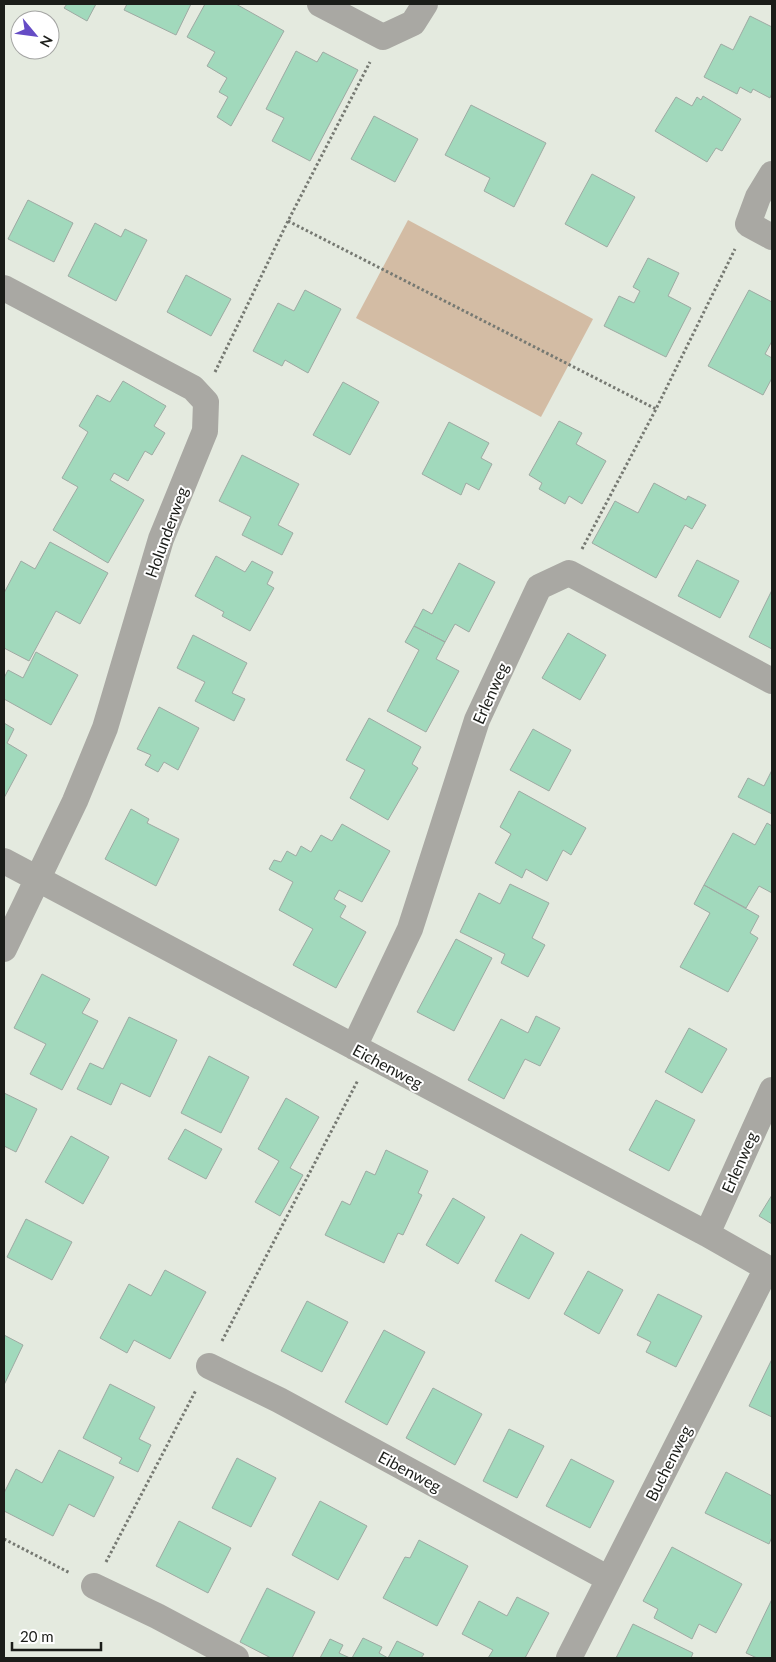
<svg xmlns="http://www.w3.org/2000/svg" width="776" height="1662" viewBox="0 0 776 1662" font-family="Lato,sans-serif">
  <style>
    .green { fill: #d3bca4 }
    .building { fill: #a1d9bc; stroke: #9eaaa3 }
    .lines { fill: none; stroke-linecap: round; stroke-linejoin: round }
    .path { stroke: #767972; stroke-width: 3; stroke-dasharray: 2.5 2.5; stroke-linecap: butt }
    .street { stroke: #a9a8a3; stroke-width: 26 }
    .labels { text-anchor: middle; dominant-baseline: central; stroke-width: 4; stroke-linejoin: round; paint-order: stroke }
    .street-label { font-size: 16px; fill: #1b1d19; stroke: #fff }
  </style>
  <rect width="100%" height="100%" fill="#e4eadf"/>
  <path class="green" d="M 408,220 L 593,319 L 541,417 L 356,318 Z"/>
  <path class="building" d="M 67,4 L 96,4 L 87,21 L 64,8 Z
    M 127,4 L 191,4 L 176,35 L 124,10 Z
    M 205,4 L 236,4 L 284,31 L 231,126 L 217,117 L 228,97 L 219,92 L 227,78 L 207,66 L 215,52 L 187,37 Z
    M 750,16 L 772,27 L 772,93 L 770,98 L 753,89 L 751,93 L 740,87 L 737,94 L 704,77 L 721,44 L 733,50 Z
    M 296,51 L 317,62 L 323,52 L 358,70 L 310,161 L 272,141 L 284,118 L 266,109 Z
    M 703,96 L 741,119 L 722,151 L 716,148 L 707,162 L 655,131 L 676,97 L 692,106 L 697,97 L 701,100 Z
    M 471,105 L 546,143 L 514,207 L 484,191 L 490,178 L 445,155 Z
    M 374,116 L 418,139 L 395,182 L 351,159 Z
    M 592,174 L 635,197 L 607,247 L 565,224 Z
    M 28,200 L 73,223 L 54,262 L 8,239 Z
    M 95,223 L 121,237 L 125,229 L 147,240 L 116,301 L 68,276 Z
    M 648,258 L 679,273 L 668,296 L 691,308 L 666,357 L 604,326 L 619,296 L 634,303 L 640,291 L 633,287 Z
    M 186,275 L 231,299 L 211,336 L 167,312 Z
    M 305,290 L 341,309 L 308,373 L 285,360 L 282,366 L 253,351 L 278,303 L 294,311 Z
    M 749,290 L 772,302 L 772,341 L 765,354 L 772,358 L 772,378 L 763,395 L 708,366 Z
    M 123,381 L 166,406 L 154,426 L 165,433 L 152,455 L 145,451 L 128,481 L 114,473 L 110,480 L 144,500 L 108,563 L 53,530 L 78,487 L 62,478 L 88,432 L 79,426 L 97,395 L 110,402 Z
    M 343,382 L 379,402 L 350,455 L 313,435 Z
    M 559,421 L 582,433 L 576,444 L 606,461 L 582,504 L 569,496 L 565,504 L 539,489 L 542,483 L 529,475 Z
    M 449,422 L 489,443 L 481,458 L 492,464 L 479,490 L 466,483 L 461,495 L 422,474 Z
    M 242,455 L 299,484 L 278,525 L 293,533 L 282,555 L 242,535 L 251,517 L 219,501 Z
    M 654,483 L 686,500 L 688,496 L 706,505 L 692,529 L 685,525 L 656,578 L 592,543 L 615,501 L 638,513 Z
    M 50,542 L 108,573 L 80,624 L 56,611 L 29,661 L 4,648 L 4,593 L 21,561 L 35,569 Z
    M 216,556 L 245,572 L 252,561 L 273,572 L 267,584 L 274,588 L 250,631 L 222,616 L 224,612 L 195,596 Z
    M 697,560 L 739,581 L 720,618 L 678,596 Z
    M 459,563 L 495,582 L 469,632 L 455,624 L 445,642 L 414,626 L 423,609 L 432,614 Z
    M 772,590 L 772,649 L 749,637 Z
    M 414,626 L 445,642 L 436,659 L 459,671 L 426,732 L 387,711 L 419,650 L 405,642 Z
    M 568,633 L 606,655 L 580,700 L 542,678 Z
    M 193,635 L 247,663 L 232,693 L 245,699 L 234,721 L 195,701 L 205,682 L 177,668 Z
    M 36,652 L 78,675 L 51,725 L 4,699 L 4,678 L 8,670 L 23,678 Z
    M 159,707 L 199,728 L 178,770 L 164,762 L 158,772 L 145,765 L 151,755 L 137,749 Z
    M 369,718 L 421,747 L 412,764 L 418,768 L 388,820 L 350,798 L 365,770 L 346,760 Z
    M 4,723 L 14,729 L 7,743 L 27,755 L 4,798 Z
    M 533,729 L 571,750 L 549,791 L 510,770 Z
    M 772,770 L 772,814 L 738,797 L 748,778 L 764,786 Z
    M 519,791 L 586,828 L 571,855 L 563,850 L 547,881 L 526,869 L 522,878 L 495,863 L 511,834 L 500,827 Z
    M 131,809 L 149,819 L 147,823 L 179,839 L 156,886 L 105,859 Z
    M 767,823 L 772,826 L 772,893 L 759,886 L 746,908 L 704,885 L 733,833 L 755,845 Z
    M 342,824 L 390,851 L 362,902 L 339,890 L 334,899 L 346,906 L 340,917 L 366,932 L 336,988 L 293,965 L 313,929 L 279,910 L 293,882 L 269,869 L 274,860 L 281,862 L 287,851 L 296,856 L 301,846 L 311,852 L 321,835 L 332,841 Z
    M 510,884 L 549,903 L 532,938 L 545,945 L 528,977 L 501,963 L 505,954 L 460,932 L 479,893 L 500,904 Z
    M 704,885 L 759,916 L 750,933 L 758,938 L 728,992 L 680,967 L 710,913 L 694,904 Z
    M 456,939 L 492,958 L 454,1031 L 417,1012 Z
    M 42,974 L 90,999 L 82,1013 L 98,1021 L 62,1090 L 30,1074 L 46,1044 L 14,1028 Z
    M 536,1016 L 560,1028 L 540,1066 L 525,1059 L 504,1099 L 468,1080 L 501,1019 L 528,1033 Z
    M 129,1017 L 177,1040 L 150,1097 L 121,1083 L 111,1105 L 77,1089 L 90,1063 L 103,1069 Z
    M 689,1028 L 727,1049 L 702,1093 L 665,1072 Z
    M 209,1056 L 249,1077 L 221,1133 L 181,1113 Z
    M 4,1093 L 37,1109 L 16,1152 L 4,1146 Z
    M 286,1098 L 319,1117 L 290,1168 L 303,1175 L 280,1216 L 255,1202 L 279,1161 L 258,1149 Z
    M 656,1100 L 695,1120 L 669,1171 L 629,1150 Z
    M 185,1129 L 222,1149 L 206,1179 L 168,1159 Z
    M 71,1136 L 109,1157 L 83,1204 L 45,1182 Z
    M 386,1150 L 428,1171 L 418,1193 L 422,1195 L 403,1235 L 398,1233 L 384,1263 L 325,1235 L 342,1201 L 350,1205 L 366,1171 L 375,1175 Z
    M 772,1195 L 772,1224 L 759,1216 Z
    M 453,1198 L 485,1217 L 458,1264 L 426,1245 Z
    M 26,1219 L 72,1242 L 52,1280 L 7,1257 Z
    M 521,1234 L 554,1253 L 529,1299 L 495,1281 Z
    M 165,1270 L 206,1292 L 170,1359 L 134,1340 L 127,1353 L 100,1338 L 129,1284 L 151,1296 Z
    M 588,1271 L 623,1290 L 599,1334 L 564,1314 Z
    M 658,1294 L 702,1316 L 676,1367 L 646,1352 L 651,1342 L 637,1335 Z
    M 307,1301 L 348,1322 L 322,1372 L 281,1351 Z
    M 384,1330 L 425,1352 L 387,1425 L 345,1402 Z
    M 4,1335 L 23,1345 L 4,1385 Z
    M 772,1359 L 772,1417 L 749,1406 Z
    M 110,1384 L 155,1407 L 139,1439 L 151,1445 L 138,1472 L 119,1463 L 122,1458 L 83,1438 Z
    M 433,1388 L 482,1414 L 455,1465 L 406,1438 Z
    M 509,1429 L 544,1446 L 517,1498 L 483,1481 Z
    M 59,1450 L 114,1477 L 94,1517 L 69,1504 L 53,1536 L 4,1511 L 4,1493 L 16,1469 L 42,1483 Z
    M 237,1458 L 276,1478 L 251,1527 L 212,1508 Z
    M 571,1459 L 614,1481 L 590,1528 L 546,1506 Z
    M 726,1472 L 772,1496 L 772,1537 L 769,1544 L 705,1513 Z
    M 320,1501 L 367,1526 L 338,1580 L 292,1555 Z
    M 179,1521 L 231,1548 L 208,1593 L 156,1566 Z
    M 419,1540 L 468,1566 L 437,1626 L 383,1598 L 405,1557 L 410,1558 Z
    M 672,1547 L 742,1584 L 716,1633 L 699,1624 L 692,1639 L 654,1618 L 658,1609 L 643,1601 Z
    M 267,1588 L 315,1612 L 292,1658 L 271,1658 L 240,1642 Z
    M 517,1597 L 549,1613 L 525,1658 L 488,1658 L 493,1650 L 462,1634 L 479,1601 L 507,1616 Z
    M 772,1599 L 772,1658 L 757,1658 L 746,1653 Z
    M 633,1624 L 693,1653 L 691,1658 L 616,1658 Z
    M 363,1638 L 382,1647 L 379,1653 L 388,1658 L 397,1641 L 424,1654 L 421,1658 L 352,1658 Z
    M 330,1639 L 343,1645 L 339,1653 L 350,1658 L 320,1658 Z"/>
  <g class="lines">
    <path class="path" d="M 288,221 L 656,409
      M 215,372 L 288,221 L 370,62
      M 582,549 L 656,409 L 735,249
      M 222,1341 L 358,1080
      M 4,1539 L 70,1573
      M 106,1562 L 196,1390"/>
    <path class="street" d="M 320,4 L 383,37 L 413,23 L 425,4
      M 772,174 L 758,197 L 748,224 L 772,237
      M 4,288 L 193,388 L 206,402 L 205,431 L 161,539 L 105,728 L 75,801 L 4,949
      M 4,861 L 707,1234 L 772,1271
      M 354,1047 L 410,929 L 477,720 L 539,587 L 569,573 L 772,681
      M 707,1234 L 772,1090
      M 209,1366 L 279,1400 L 609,1579
      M 94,1586 L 157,1616 L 236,1658
      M 569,1658 L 767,1268"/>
  </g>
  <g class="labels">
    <g class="street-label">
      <text transform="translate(166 532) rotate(-70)">Holunderweg</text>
      <text transform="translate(490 693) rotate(-66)">Erlenweg</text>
      <text transform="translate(388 1066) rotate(28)">Eichenweg</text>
      <text transform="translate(739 1162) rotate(-66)">Erlenweg</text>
      <text transform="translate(668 1463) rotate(-63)">Buchenweg</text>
      <text transform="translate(410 1471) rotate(28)">Eibenweg</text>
    </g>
  </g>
  <rect width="776" height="1662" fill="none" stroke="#1b1d19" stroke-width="10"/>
  <g transform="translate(35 35) rotate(119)"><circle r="24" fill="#ffffff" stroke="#a4a5a3"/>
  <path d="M0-4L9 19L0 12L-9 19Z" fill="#654cc5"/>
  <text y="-8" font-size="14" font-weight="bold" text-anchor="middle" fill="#1b1d19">N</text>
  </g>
  <path d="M12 1642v8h89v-8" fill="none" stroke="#1b1d19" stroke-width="2.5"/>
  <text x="20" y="1642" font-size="15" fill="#1b1d19" stroke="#ffffff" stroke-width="4" paint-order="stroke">20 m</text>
</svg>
